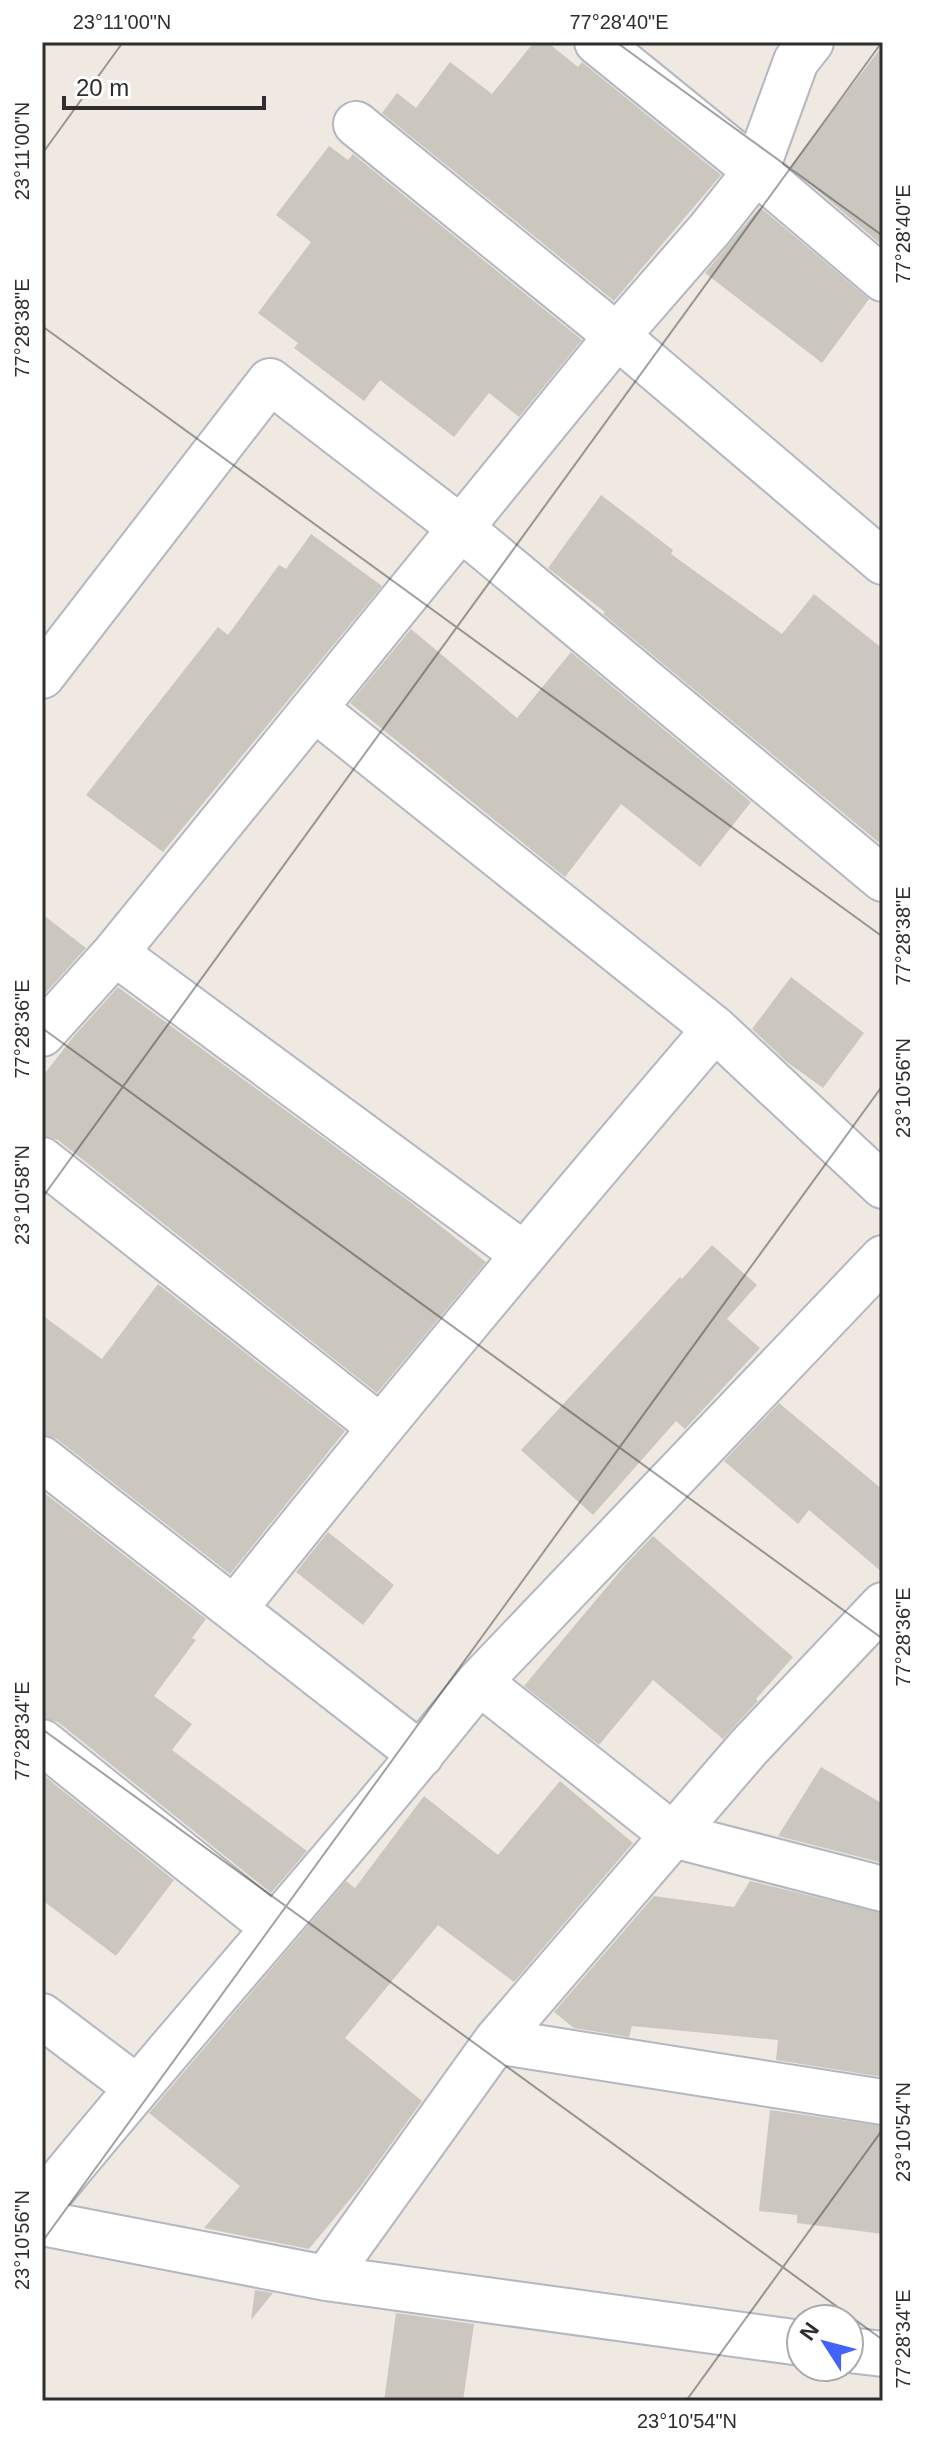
<svg xmlns="http://www.w3.org/2000/svg" width="925" height="2443" viewBox="0 0 925 2443" font-family="Helvetica,sans-serif">
  <style>
    .building { fill: #cbc7bf }
    .lines { fill: none; stroke-linecap: round; stroke-linejoin: round }
    .minor-casing { stroke: #b4b7c1; stroke-width: 48 }
    .minor { stroke: #fff; stroke-width: 44 }
    .ticks { fill: none; stroke: #2e2e2e; stroke-width: 2; stroke-opacity: 0.45 }
    .neatline { fill: none; stroke: #2e2e2e; stroke-width: 3 }
    .ticks-label { font-size: 20px; text-anchor: middle; fill: #2e2e2e }
  </style>
  <rect width="100%" height="100%" fill="#efe9e1"/>
  <path class="building" d="M 534,42 L 547,42 L 578,67 L 582,62 L 721,175 L 614,301 L 382,113 L 397,93 L 416,108 L 450,62 L 492,94 Z
    M 883,45 L 883,246 L 790,167 Z
    M 329,146 L 348,160 L 353,154 L 582,340 L 519,417 L 489,393 L 454,437 L 380,380 L 364,401 L 294,348 L 298,343 L 258,313 L 311,242 L 276,215 Z
    M 760,207 L 869,299 L 822,363 L 705,273 Z
    M 601,495 L 673,550 L 671,554 L 782,634 L 814,594 L 883,649 L 883,846 L 603,614 L 605,612 L 548,568 Z
    M 311,534 L 382,586 L 163,852 L 86,795 L 218,627 L 228,635 L 279,565 L 286,569 Z
    M 411,629 L 517,718 L 571,652 L 751,802 L 700,867 L 621,804 L 565,877 L 350,703 Z
    M 42,914 L 86,948 L 42,997 Z
    M 791,977 L 864,1033 L 823,1088 L 787,1062 L 752,1029 Z
    M 118,987 L 409,1201 L 486,1262 L 377,1393 L 58,1140 L 42,1136 L 42,1077 L 74,1036 Z
    M 712,1245 L 757,1285 L 727,1319 L 760,1348 L 685,1429 L 676,1421 L 593,1515 L 521,1450 L 680,1277 L 682,1279 Z
    M 158,1284 L 345,1431 L 230,1574 L 57,1439 L 42,1435 L 42,1315 L 102,1359 Z
    M 779,1403 L 883,1490 L 883,1573 L 809,1510 L 798,1524 L 724,1461 Z
    M 42,1491 L 206,1619 L 192,1638 L 196,1640 L 154,1696 L 192,1724 L 172,1750 L 307,1851 L 271,1893 L 58,1722 L 42,1718 Z
    M 328,1532 L 394,1585 L 363,1625 L 296,1572 Z
    M 653,1536 L 793,1657 L 756,1699 L 758,1701 L 723,1739 L 653,1680 L 599,1745 L 524,1686 L 627,1563 Z
    M 821,1767 L 883,1804 L 883,1863 L 778,1836 Z
    M 42,1774 L 174,1880 L 116,1956 L 42,1900 Z
    M 560,1781 L 633,1843 L 514,1982 L 438,1925 L 345,2038 L 422,2101 L 361,2186 L 309,2249 L 204,2228 L 240,2186 L 149,2113 L 346,1881 L 355,1888 L 424,1796 L 498,1855 Z
    M 750,1881 L 883,1913 L 883,2077 L 776,2060 L 778,2040 L 632,2026 L 629,2037 L 574,2028 L 554,2012 L 654,1896 L 734,1907 Z
    M 770,2110 L 883,2126 L 883,2234 L 797,2223 L 797,2215 L 759,2211 Z
    M 255,2290 L 273,2293 L 251,2320 Z
    M 396,2313 L 474,2324 L 463,2401 L 384,2401 Z"/>
  <g class="lines">
    <g class="minor-casing">
      <path id="minor" d="M 597,42 L 756,171 L 883,279
        M 356,124 L 617,336 L 883,562
        M 42,676 L 270,381 L 462,529 L 883,879
        M 315,709 L 715,1029 L 883,1186
        M 115,953 L 523,1254
        M 42,1034 L 115,953 L 617,336 L 710,229 L 756,171 L 796,61 L 811,42
        M 42,1160 L 380,1427
        M 42,1459 L 421,1755
        M 235,1608 C 391,1412 552,1220 715,1029
        M 479,1682 L 673,1835 L 883,1889
        M 42,1742 L 274,1928
        M 42,2016 L 136,2087
        M 496,2041 L 883,2102
        M 42,2203 C 185,2027 338,1859 479,1682 L 883,1258
        M 42,2223 L 326,2278 L 801,2343
        M 326,2278 L 496,2041 L 748,1748 L 883,1605
        M 849,2350 L 883,2354"/>
    </g>
    <use href="#minor" class="minor"/>
  </g>
  <path class="ticks" d="M 616,42 L 883,236M 42,154 L 123,42M 42,326 L 883,937M 42,1028 L 883,1639M 42,1198 L 882,42M 42,1729 L 883,2340M 42,2242 L 883,1085M 686,2401 L 883,2129"/>
  <rect width="925" height="2443" fill="none" stroke="#ffffff" stroke-width="88"/>
  <g transform="translate(825 2343) rotate(306)"><circle r="38" fill="#ffffff" stroke="#ababab" stroke-width="2"/>
  <path d="M0-6L14 30L0 20L-14 30Z" fill="#4264fb"/>
  <text y="-12" font-size="22" font-weight="bold" text-anchor="middle" fill="#2e2e2e">N</text>
  </g>
  <path d="M64 96v12h200v-12" fill="none" stroke="#2e2e2e" stroke-width="4"/>
  <text x="76" y="96" font-size="24" fill="#2e2e2e" stroke="#ffffff" stroke-width="6" paint-order="stroke">20 m</text>
  <rect x="44" y="44" width="837" height="2355" class="neatline"/>
  <g class="ticks-label">
    <text x="122" y="29">23°11'00"N</text>
    <text x="619" y="29">77°28'40"E</text>
    <text transform="translate(22 151) rotate(-90)" y="7">23°11'00"N</text>
    <text transform="translate(903 234) rotate(-90)" y="7">77°28'40"E</text>
    <text transform="translate(22 328) rotate(-90)" y="7">77°28'38"E</text>
    <text transform="translate(903 936) rotate(-90)" y="7">77°28'38"E</text>
    <text transform="translate(22 1029) rotate(-90)" y="7">77°28'36"E</text>
    <text transform="translate(903 1088) rotate(-90)" y="7">23°10'56"N</text>
    <text transform="translate(22 1195) rotate(-90)" y="7">23°10'58"N</text>
    <text transform="translate(903 1637) rotate(-90)" y="7">77°28'36"E</text>
    <text transform="translate(22 1731) rotate(-90)" y="7">77°28'34"E</text>
    <text transform="translate(903 2132) rotate(-90)" y="7">23°10'54"N</text>
    <text transform="translate(22 2240) rotate(-90)" y="7">23°10'56"N</text>
    <text transform="translate(903 2339) rotate(-90)" y="7">77°28'34"E</text>
    <text x="687" y="2428">23°10'54"N</text>
  </g>
</svg>
